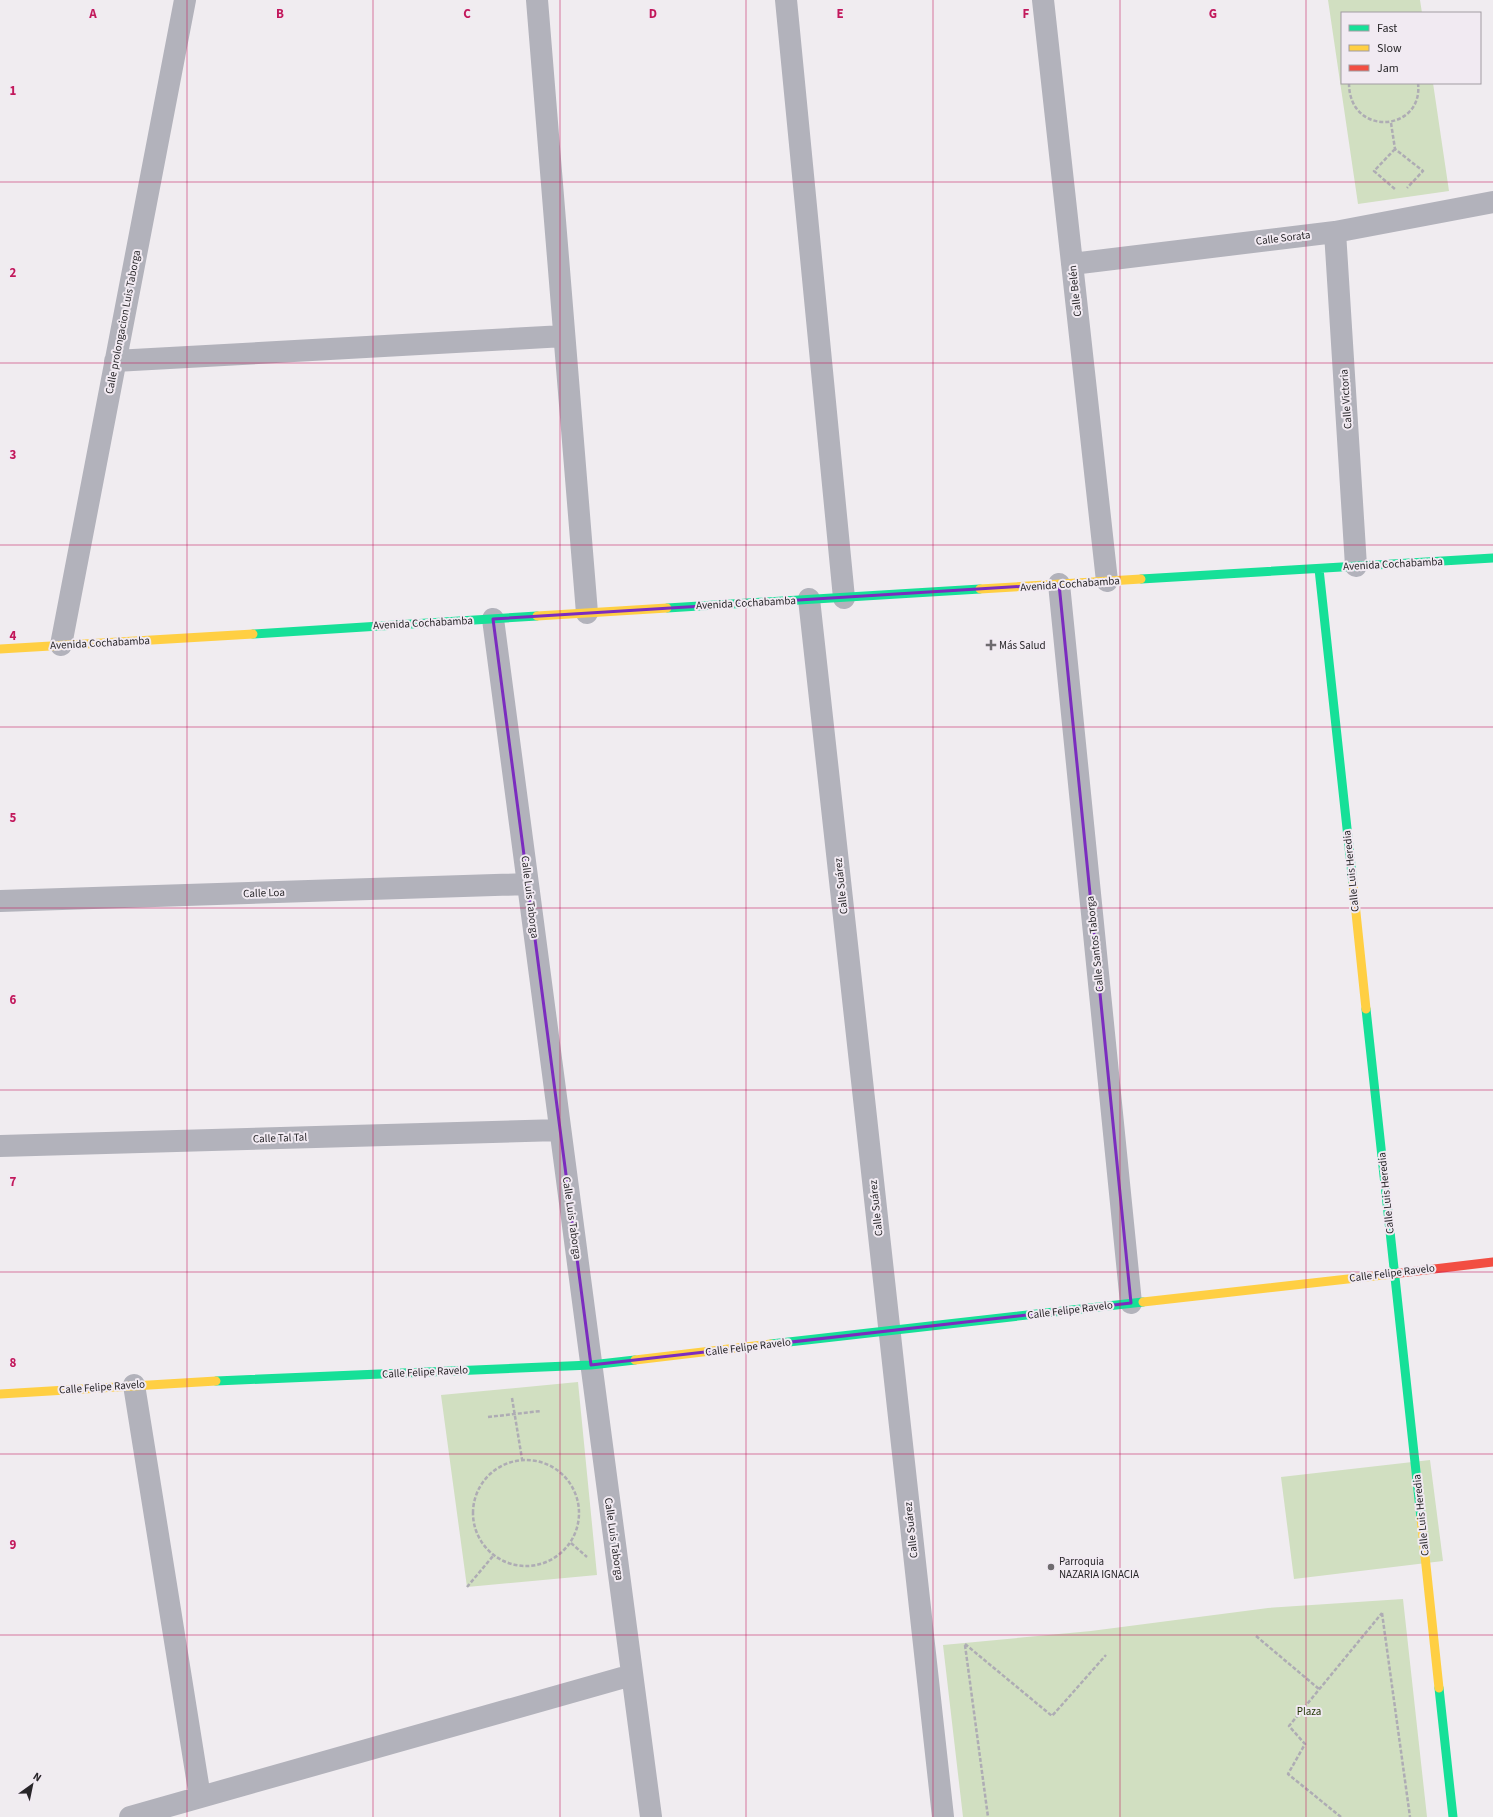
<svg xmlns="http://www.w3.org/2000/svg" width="1493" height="1817" viewBox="0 0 1493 1817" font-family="'Source Sans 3',sans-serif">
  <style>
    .green { fill: #d1dfc1 }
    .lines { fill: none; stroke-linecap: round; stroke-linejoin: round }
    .path { stroke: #aeacb4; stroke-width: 2.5; stroke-dasharray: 4 2; stroke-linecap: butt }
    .street { stroke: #b2b2bb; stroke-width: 22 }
    .fast { stroke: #16e098; stroke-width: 9 }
    .slow { stroke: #ffcf43; stroke-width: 9 }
    .jam { stroke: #f24e42; stroke-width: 9 }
    .marked { fill: none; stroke: #7b2cbf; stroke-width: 3; stroke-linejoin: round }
    .grid { fill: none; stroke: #c2185b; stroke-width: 1; stroke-opacity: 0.55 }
    .poi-dot { fill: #6e6b6f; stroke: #f1eaf2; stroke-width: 1.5 }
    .labels { text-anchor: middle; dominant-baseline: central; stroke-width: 4; stroke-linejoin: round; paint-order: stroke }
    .street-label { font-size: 11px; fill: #282629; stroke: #f1eaf2 }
    .poi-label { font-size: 11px; fill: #282629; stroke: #f1eaf2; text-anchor: start }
    .park-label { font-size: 11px; fill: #1f3300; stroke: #f1eaf2 }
    .grid-label { font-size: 13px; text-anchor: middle; font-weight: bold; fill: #c2185b; stroke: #f1eaf2; stroke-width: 4; stroke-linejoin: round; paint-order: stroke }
  </style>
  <rect width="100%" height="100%" fill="#f0ecf0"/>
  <path class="green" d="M 1328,0 L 1420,0 L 1422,13 L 1342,13 L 1342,83 L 1433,83 L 1449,191 L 1358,204 Z
    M 578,1382 L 597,1575 L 467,1587 L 441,1395 Z
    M 1430,1460 L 1443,1561 L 1294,1579 L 1281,1477 Z
    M 1403,1599 L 1427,1817 L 963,1817 L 943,1645 L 1091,1631 L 1268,1608 Z"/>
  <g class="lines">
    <path class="path" d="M 1349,83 C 1349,138 1424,132 1418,83
      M 1391,123 L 1395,149 L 1423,171 L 1407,188
      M 1395,149 L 1374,171 L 1396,190
      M 512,1398 L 522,1459
      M 488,1417 L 541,1411
      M473 1513a53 53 0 1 1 106 0a53 53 0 1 1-106 0Z
      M 571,1543 L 587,1557
      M 467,1587 L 493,1556
      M 1382,1613 L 1410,1817
      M 1256,1636 L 1319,1689
      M 965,1644 L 1052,1716 L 1106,1655
      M 965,1645 L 988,1817
      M 1341,1817 L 1288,1774 L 1305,1744 L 1289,1726 L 1382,1613"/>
    <path class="street" d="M 537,0 L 587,613
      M 786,0 L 844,598
      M 1043,0 L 1107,581
      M 1335,232 L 1356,566
      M 1072,264 L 1335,232 L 1493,202
      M 115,361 L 564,336
      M 1059,584 L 1131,1303
      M 809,599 L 943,1817
      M 493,619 L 651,1817
      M 61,645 L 185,0
      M 0,901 L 528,884
      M 0,1146 L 560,1130
      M 134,1385 L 200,1797
      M 130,1817 L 632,1675"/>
    <path class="fast" d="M 1319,569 L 1353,884
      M 1141,579 L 1493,558
      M 667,608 L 980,589
      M 253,634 L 537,616
      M 1366,1009 L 1421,1518
      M 771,1344 L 1143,1302
      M 216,1381 L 591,1365 L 635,1360
      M 1439,1688 L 1453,1817"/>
    <path class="slow" d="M 980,589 L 1141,579
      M 537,616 L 667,608
      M 0,649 L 253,634
      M 1353,884 L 1366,1009
      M 1143,1302 L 1392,1274
      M 635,1360 L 771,1344
      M 0,1394 L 216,1381
      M 1421,1518 L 1439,1688"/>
    <path class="jam" d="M 1392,1274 L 1493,1262"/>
  </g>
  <path class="marked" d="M 1059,584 L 1131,1303 L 591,1365 L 493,619 Z"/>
  <path class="grid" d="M 187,0 L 187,1817M 373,0 L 373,1817M 560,0 L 560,1817M 746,0 L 746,1817M 933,0 L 933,1817M 1120,0 L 1120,1817M 1306,0 L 1306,1817M 0,182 L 1493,182M 0,363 L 1493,363M 0,545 L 1493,545M 0,727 L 1493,727M 0,908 L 1493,908M 0,1090 L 1493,1090M 0,1272 L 1493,1272M 0,1454 L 1493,1454M 0,1635 L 1493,1635"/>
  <g class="poi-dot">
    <path d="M989 639h4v4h4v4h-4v4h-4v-4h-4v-4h4z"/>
    <circle cx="1051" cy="1567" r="4"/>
  </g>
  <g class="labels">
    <g class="street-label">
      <text transform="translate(1283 238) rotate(-7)">Calle Sorata</text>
      <text transform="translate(1075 291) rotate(-96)">Calle Belén</text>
      <text transform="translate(123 322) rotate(-79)">Calle prolongacion Luis Taborga</text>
      <text transform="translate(1346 399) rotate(-94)">Calle Victoria</text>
      <text transform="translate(1393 564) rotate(-3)">Avenida Cochabamba</text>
      <text transform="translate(1070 584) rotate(-4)">Avenida Cochabamba</text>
      <text transform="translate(746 603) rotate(-3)">Avenida Cochabamba</text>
      <text transform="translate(423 623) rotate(-3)">Avenida Cochabamba</text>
      <text transform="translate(100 643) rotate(-3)">Avenida Cochabamba</text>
      <text transform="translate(1351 871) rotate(-96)">Calle Luis Heredia</text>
      <text transform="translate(841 886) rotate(-96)">Calle Suárez</text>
      <text transform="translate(264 893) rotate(-2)">Calle Loa</text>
      <text transform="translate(530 897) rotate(83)">Calle Luis Taborga</text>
      <text transform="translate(1095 944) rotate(-96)">Calle Santos Taborga</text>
      <text transform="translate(280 1138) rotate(-2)">Calle Tal Tal</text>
      <text transform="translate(1386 1193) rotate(-96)">Calle Luis Heredia</text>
      <text transform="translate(876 1208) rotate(-96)">Calle Suárez</text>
      <text transform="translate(572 1218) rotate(82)">Calle Luis Taborga</text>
      <text transform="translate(1392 1273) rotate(-7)">Calle Felipe Ravelo</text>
      <text transform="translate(1070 1310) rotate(-7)">Calle Felipe Ravelo</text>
      <text transform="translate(748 1347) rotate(-7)">Calle Felipe Ravelo</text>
      <text transform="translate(425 1372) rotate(-3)">Calle Felipe Ravelo</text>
      <text transform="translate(102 1387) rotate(-4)">Calle Felipe Ravelo</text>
      <text transform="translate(1421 1515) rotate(-96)">Calle Luis Heredia</text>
      <text transform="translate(911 1530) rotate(-96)">Calle Suárez</text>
      <text transform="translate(614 1539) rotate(82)">Calle Luis Taborga</text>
    </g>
    <g class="poi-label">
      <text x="999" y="645">Más Salud</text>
      <text x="1059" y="1561">Parroquia<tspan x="1059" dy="13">NAZARIA IGNACIA</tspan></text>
    </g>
    <g class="park-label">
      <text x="1309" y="1711">Plaza</text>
    </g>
  </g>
  <g class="grid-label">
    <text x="93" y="18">A</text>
    <text x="280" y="18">B</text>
    <text x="467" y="18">C</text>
    <text x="653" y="18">D</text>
    <text x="840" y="18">E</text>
    <text x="1026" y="18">F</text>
    <text x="1213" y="18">G</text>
    <text x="13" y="95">1</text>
    <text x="13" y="277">2</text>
    <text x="13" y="459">3</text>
    <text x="13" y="640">4</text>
    <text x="13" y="822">5</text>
    <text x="13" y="1004">6</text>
    <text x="13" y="1186">7</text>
    <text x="13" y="1367">8</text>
    <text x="13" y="1549">9</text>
  </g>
  <rect x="1341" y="12" width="140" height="72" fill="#f1eaf2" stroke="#a19ca2"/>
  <rect x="1349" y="25" width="20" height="6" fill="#16e098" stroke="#a19ca2"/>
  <text x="1377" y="32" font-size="12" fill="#282629">Fast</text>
  <rect x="1349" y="45" width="20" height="6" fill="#ffcf43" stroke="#a19ca2"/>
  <text x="1377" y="52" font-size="12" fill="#282629">Slow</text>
  <rect x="1349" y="65" width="20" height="6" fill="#f24e42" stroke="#a19ca2"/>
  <text x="1377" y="72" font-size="12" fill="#282629">Jam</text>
  <g transform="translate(32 1785) rotate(33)" stroke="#f1eaf2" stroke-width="3" paint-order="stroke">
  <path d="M0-3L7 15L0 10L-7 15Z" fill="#282629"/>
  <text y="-6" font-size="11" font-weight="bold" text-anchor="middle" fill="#282629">N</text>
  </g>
</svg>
